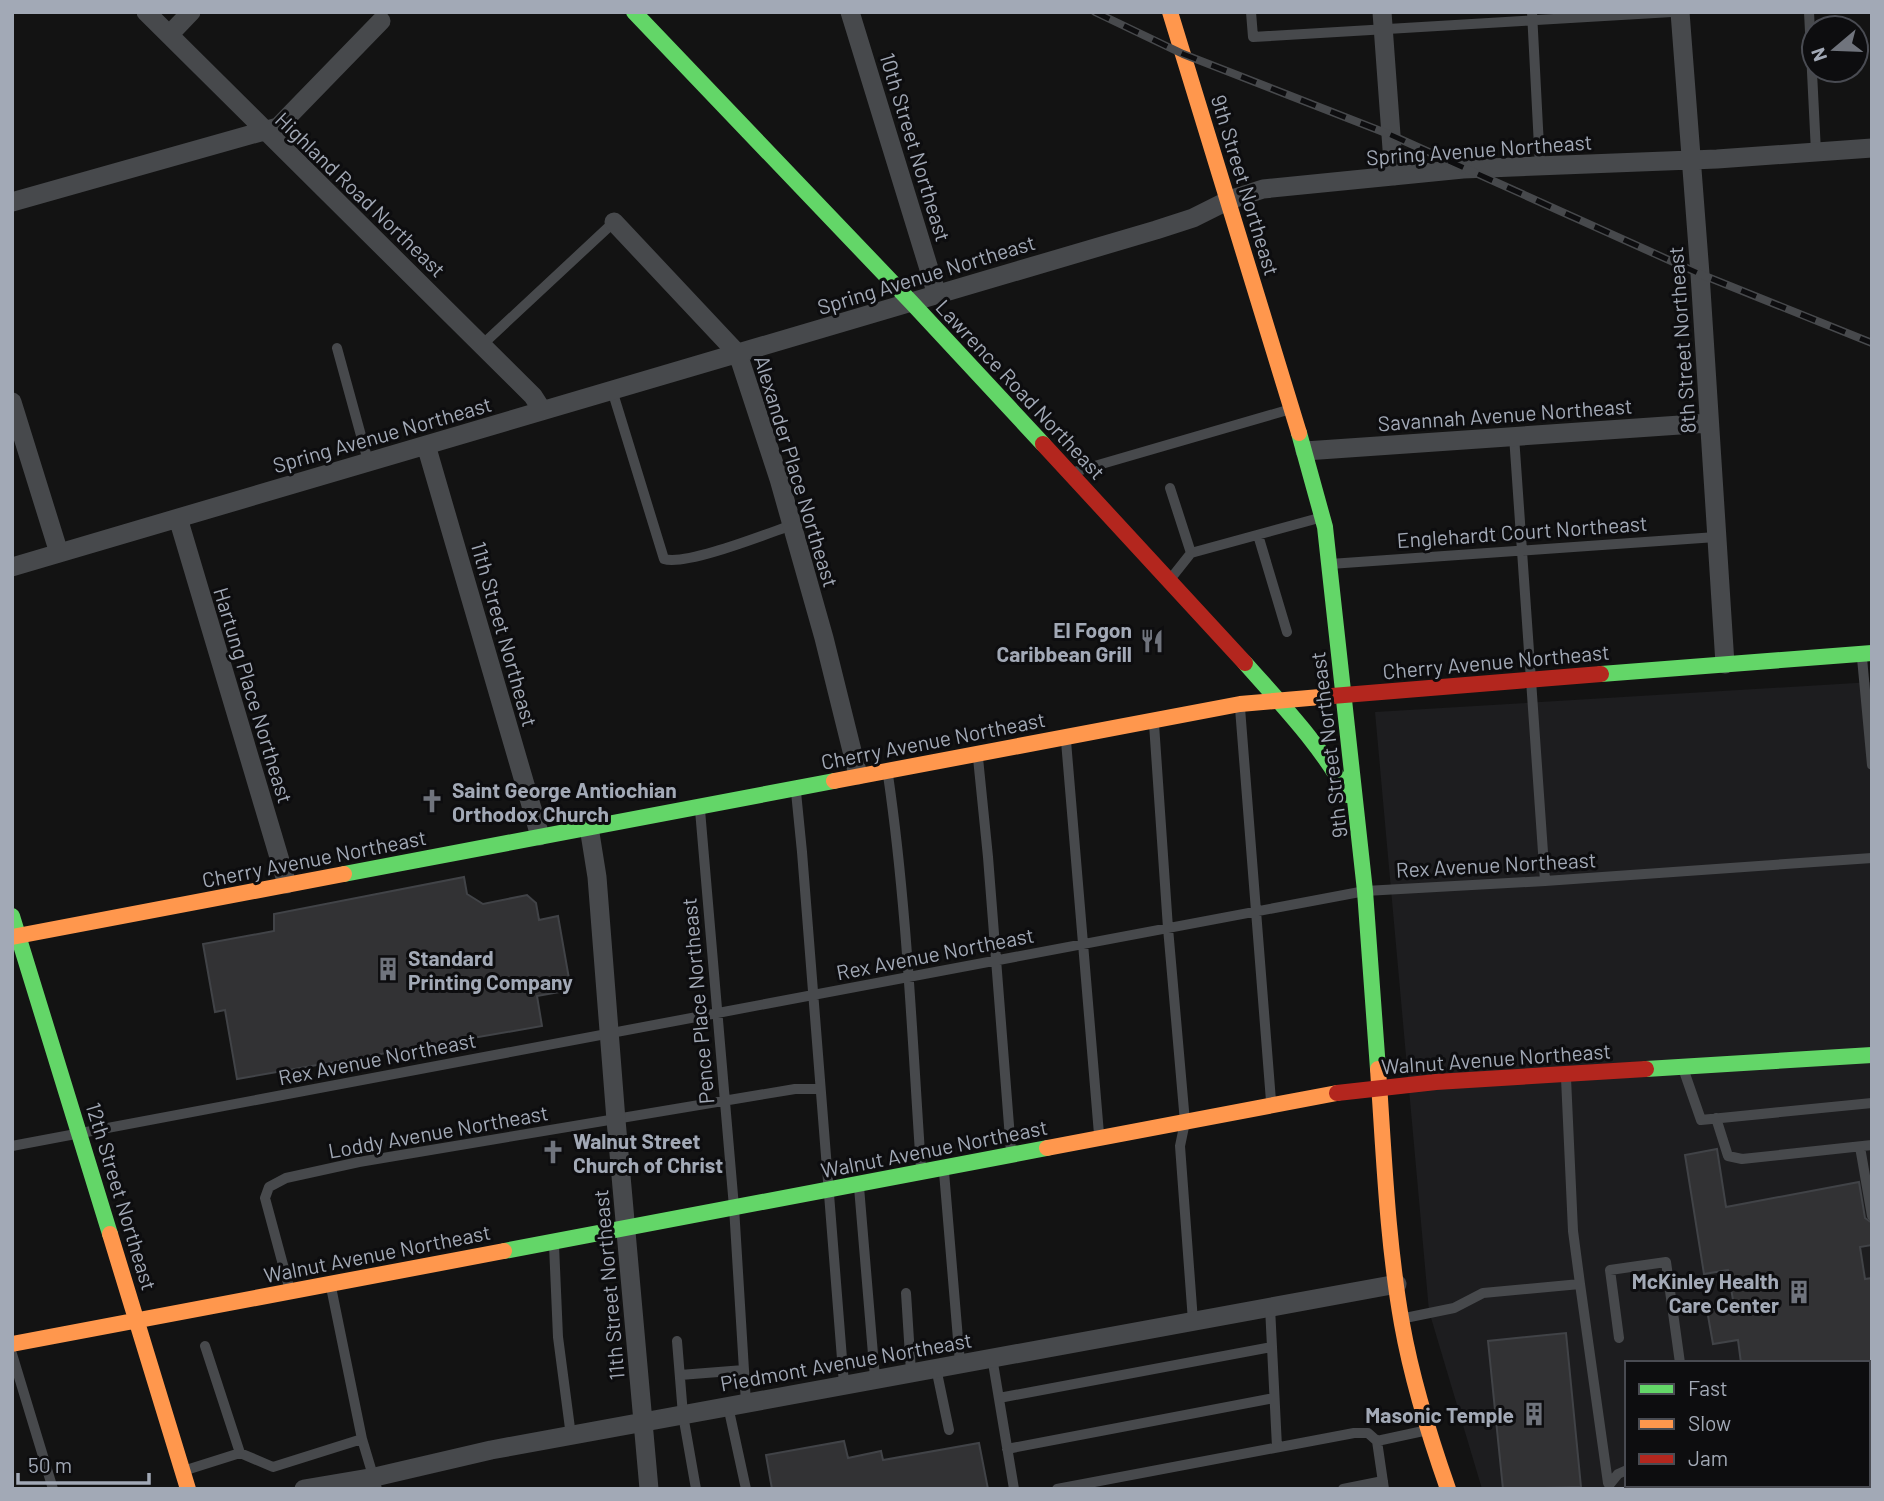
<svg xmlns="http://www.w3.org/2000/svg" width="1884" height="1501" viewBox="0 0 1884 1501" font-family="Barlow,sans-serif">
  <style>
    .built { fill: #1d1d1f; fill-rule: evenodd }
    .building { fill: #323234; stroke: #414347; stroke-width: 2 }
    .lines { fill: none; stroke-linecap: round; stroke-linejoin: round }
    .lane { stroke: #47494c; stroke-width: 10 }
    .street { stroke: #47494c; stroke-width: 19 }
    .fast { stroke: #63d668; stroke-width: 16 }
    .slow { stroke: #ff974d; stroke-width: 16 }
    .jam { stroke: #b3261e; stroke-width: 16 }
    .rail-casing { stroke: #47494c; stroke-width: 8 }
    .rail { stroke: #0d0d0f; stroke-width: 5; stroke-dasharray: 16; stroke-linecap: butt }
    .labels { text-anchor: middle; dominant-baseline: central; stroke-width: 6; stroke-linejoin: round; paint-order: stroke }
    .street-label { font-size: 21px; fill: #a2a9b6; stroke: #0d0d0f }
    .poi-label { font-size: 21px; font-weight: bold; fill: #a2a9b6; stroke: #0d0d0f; text-anchor: end }
  </style>
  <rect width="100%" height="100%" fill="#131313"/>
  <path class="built" d="M 1872,682 L 1872,1489 L 1482,1489 L 1429,1311 L 1375,712 ZM 1627,1363 L 1868,1363 L 1868,1485 L 1627,1485 Z"/>
  <path class="building" d="M 464,877 L 467,894 L 483,904 L 527,895 L 536,903 L 539,920 L 558,916 L 571,990 L 537,996 L 542,1026 L 237,1079 L 225,1010 L 215,1012 L 203,944 L 274,931 L 274,914 Z
    M 1717,1149 L 1726,1207 L 1859,1182 L 1865,1218 L 1872,1223 L 1872,1245 L 1860,1247 L 1865,1279 L 1872,1278 L 1872,1363 L 1741,1363 L 1738,1340 L 1713,1344 L 1707,1310 L 1734,1306 L 1728,1270 L 1704,1274 L 1685,1155 Z
    M 1566,1333 L 1581,1487 L 1503,1489 L 1488,1341 Z
    M 844,1441 L 848,1458 L 881,1451 L 883,1460 L 979,1443 L 988,1489 L 772,1489 L 766,1455 Z"/>
  <g class="lines">
    <path class="lane" d="M 1251,12 L 1253,37 L 1672,12
      M 1532,12 L 1540,166
      M 1809,12 L 1816,152
      M 482,345 L 614,222
      M 337,348 L 368,461
      M 612,390 L 664,559 C 686,566 766,534 792,525
      M 1514,436 L 1545,881
      M 1074,472 L 1291,409
      M 1170,488 L 1191,553
      M 1258,535 L 1287,632
      M 1330,564 L 1716,537
      M 1172,577 L 1191,553 L 1319,518
      M 1862,658 L 1872,765
      M 1240,708 L 1271,1101
      M 1154,724 L 1168,928 L 1185,1122 L 1180,1146 L 1193,1321
      M 1066,741 L 1099,1134
      M 978,758 L 988,857 L 1011,1151
      M 888,775 C 907,905 912,1037 921,1168
      M 796,792 L 802,852 L 844,1384
      M 700,810 L 734,1207 L 746,1403
      M 1684,1071 L 1701,1120 L 1872,1103
      M 1716,1118 L 1728,1156 L 1742,1159 L 1872,1145
      M 12,1146 L 1365,891 L 1545,881 L 1872,858
      M 1860,1147 L 1872,1216
      M 944,1172 L 960,1363
      M 859,1187 L 875,1378
      M 554,1245 L 558,1337 L 571,1436
      M 1580,1284 L 1608,1483
      M 289,1287 L 265,1198 L 269,1187 L 286,1178 L 359,1162 L 795,1089 L 820,1089
      M 331,1287 L 362,1439 L 377,1489
      M 906,1293 L 911,1372
      M 1270,1307 L 1277,1447
      M 1405,1318 L 1454,1308 L 1483,1293 L 1580,1284 L 1573,1231 L 1566,1078
      M 1619,1338 L 1610,1270 L 1666,1262 L 1680,1363
      M 677,1341 L 683,1415 L 696,1489
      M 205,1346 L 240,1453
      M 12,1354 L 53,1489
      M 992,1357 L 1014,1489
      M 936,1368 L 949,1430
      M 680,1375 L 744,1370
      M 999,1398 L 1272,1347
      M 728,1406 L 746,1489
      M 1007,1449 L 1274,1398
      M 183,1471 L 240,1453 L 273,1467 L 362,1439
      M 1609,1485 L 1618,1474 L 1627,1470
      M 1663,1485 L 1664,1489
      M 1057,1489 L 1354,1433 L 1368,1433 L 1377,1441
      M 1343,1489 L 1383,1481
      M 1384,1489 L 1377,1441 L 1428,1430"/>
    <path class="street" d="M 146,12 L 533,396 L 542,410
      M 850,12 L 937,295
      M 1382,12 L 1394,176
      M 1680,12 L 1700,274 L 1725,664
      M 169,35 L 191,12
      M 12,202 L 278,127 L 381,21
      M 614,222 L 738,354 L 779,479 L 824,638 L 858,775
      M 12,402 L 59,553
      M 426,445 L 540,836
      M 1305,451 L 1709,423
      M 178,518 L 287,884
      M 12,567 L 1156,230 L 1193,218 L 1229,200 L 1263,189 L 1463,169 L 1717,159 L 1872,148
      M 589,827 L 597,877 L 616,1120 L 649,1489
      M 304,1489 L 375,1477 L 491,1450 L 1397,1284"/>
    <path class="fast" d="M 634,12 L 912,303 L 1043,444
      M 1299,433 L 1325,527 L 1365,891 L 1378,1069
      M 1245,663 C 1282,705 1321,745 1348,795
      M 1601,674 L 1872,653
      M 344,874 L 834,781
      M 12,916 L 110,1234
      M 1646,1069 L 1872,1055
      M 504,1251 L 1047,1148"/>
    <path class="slow" d="M 1170,12 L 1299,433
      M 834,781 L 1240,704 L 1332,696
      M 12,937 L 344,874
      M 1378,1069 C 1384,1154 1387,1240 1402,1324 C 1412,1380 1429,1435 1448,1489
      M 1047,1148 L 1337,1093
      M 110,1234 L 188,1489
      M 12,1344 L 504,1251"/>
    <path class="jam" d="M 1043,444 L 1245,663
      M 1332,696 L 1601,674
      M 1337,1093 L 1436,1082 L 1646,1069"/>
    <g class="rail-casing">
      <path id="rail" d="M 1095,12 L 1183,54 L 1391,135 L 1700,274 L 1872,343"/>
    </g>
    <use href="#rail" class="rail"/>
  </g>
  <defs>
    <g id="restaurant-bare" transform="scale(1.89)"><path d="M-5-6h1v4h1v-4h1v4h1v-4h1v5L-1.5 .5V6h-2V.5L-5-1ZM5-6V6H3V1.5H1.5Q1.5-4 5-6Z" fill="#70747d" stroke="#0d0d0f" stroke-width="2.5" paint-order="stroke"/></g>
    <g id="church-bare" transform="scale(1.89)"><path d="M-1.2-6h2.4v3.5h3.3v2.4h-3.3V6h-2.4V-.1h-3.3v-2.4h3.3Z" fill="#70747d" stroke="#0d0d0f" stroke-width="2.5" paint-order="stroke"/></g>
    <g id="building-bare" transform="scale(1.89)"><path d="M-4-6H4V6H1V3H-1V6H-4ZM-2.5-4.3h1.7v1.8h-1.7ZM.8-4.3h1.7v1.8H.8ZM-2.5-1h1.7V.8h-1.7ZM.8-1h1.7V.8H.8Z" fill="#70747d" stroke="#0d0d0f" stroke-width="2.5" paint-order="stroke"/></g>
  </defs>
  <g fill-rule="evenodd">
    <use href="#restaurant-bare" x="1152" y="641"/>
    <use href="#church-bare" x="432" y="801"/>
    <use href="#building-bare" x="388" y="969"/>
    <use href="#church-bare" x="553" y="1152"/>
    <use href="#building-bare" x="1799" y="1292"/>
    <use href="#building-bare" x="1534" y="1414"/>
  </g>
  <g class="labels">
    <g class="street-label">
      <text transform="translate(916 147) rotate(73)">10th Street Northeast</text>
      <text transform="translate(1479 149) rotate(-4)">Spring Avenue Northeast</text>
      <text transform="translate(1246 185) rotate(73)">9th Street Northeast</text>
      <text transform="translate(361 194) rotate(44)">Highland Road Northeast</text>
      <text transform="translate(926 274) rotate(-17)">Spring Avenue Northeast</text>
      <text transform="translate(1681 340) rotate(-94)">8th Street Northeast</text>
      <text transform="translate(1021 389) rotate(47)">Lawrence Road Northeast</text>
      <text transform="translate(1505 414) rotate(-4)">Savannah Avenue Northeast</text>
      <text transform="translate(382 434) rotate(-16)">Spring Avenue Northeast</text>
      <text transform="translate(797 471) rotate(73)">Alexander Place Northeast</text>
      <text transform="translate(1522 531) rotate(-4)">Englehardt Court Northeast</text>
      <text transform="translate(505 634) rotate(74)">11th Street Northeast</text>
      <text transform="translate(1496 661) rotate(-5)">Cherry Avenue Northeast</text>
      <text transform="translate(254 695) rotate(73)">Hartung Place Northeast</text>
      <text transform="translate(933 740) rotate(-11)">Cherry Avenue Northeast</text>
      <text transform="translate(1328 745) rotate(-97)">9th Street Northeast</text>
      <text transform="translate(314 858) rotate(-11)">Cherry Avenue Northeast</text>
      <text transform="translate(1496 864) rotate(-3)">Rex Avenue Northeast</text>
      <text transform="translate(935 953) rotate(-11)">Rex Avenue Northeast</text>
      <text transform="translate(697 1001) rotate(-95)">Pence Place Northeast</text>
      <text transform="translate(377 1058) rotate(-11)">Rex Avenue Northeast</text>
      <text transform="translate(1496 1058) rotate(-4)">Walnut Avenue Northeast</text>
      <text transform="translate(438 1131) rotate(-10)">Loddy Avenue Northeast</text>
      <text transform="translate(934 1148) rotate(-11)">Walnut Avenue Northeast</text>
      <text transform="translate(122 1196) rotate(73)">12th Street Northeast</text>
      <text transform="translate(377 1253) rotate(-11)">Walnut Avenue Northeast</text>
      <text transform="translate(608 1285) rotate(-95)">11th Street Northeast</text>
      <text transform="translate(846 1361) rotate(-10)">Piedmont Avenue Northeast</text>
    </g>
    <g class="poi-label">
      <text x="1132" y="629">El Fogon<tspan x="1132" dy="24">Caribbean Grill</tspan></text>
      <text x="452" y="789" text-anchor="start">Saint George Antiochian<tspan x="452" dy="24">Orthodox Church</tspan></text>
      <text x="408" y="957" text-anchor="start">Standard<tspan x="408" dy="24">Printing Company</tspan></text>
      <text x="573" y="1140" text-anchor="start">Walnut Street<tspan x="573" dy="24">Church of Christ</tspan></text>
      <text x="1779" y="1280">McKinley Health<tspan x="1779" dy="24">Care Center</tspan></text>
      <text x="1514" y="1414">Masonic Temple</text>
    </g>
  </g>
  <rect width="1884" height="1501" fill="none" stroke="#a2a9b6" stroke-width="28"/>
  <rect x="1625" y="1361" width="245" height="126" fill="#0d0d0f" stroke="#494b52" stroke-width="2"/>
  <rect x="1639" y="1384" width="35" height="10" fill="#63d668" stroke="#494b52" stroke-width="2"/>
  <text x="1688" y="1396" font-size="21" fill="#a2a9b6">Fast</text>
  <rect x="1639" y="1419" width="35" height="10" fill="#ff974d" stroke="#494b52" stroke-width="2"/>
  <text x="1688" y="1431" font-size="21" fill="#a2a9b6">Slow</text>
  <rect x="1639" y="1454" width="35" height="10" fill="#b3261e" stroke="#494b52" stroke-width="2"/>
  <text x="1688" y="1466" font-size="21" fill="#a2a9b6">Jam</text>
  <g transform="translate(1835 49) rotate(251)"><circle r="33" fill="#0d0d0f" stroke="#494b52" stroke-width="2"/>
  <path d="M0-5L12 26L0 18L-12 26Z" fill="#70747d"/>
  <text y="-10" font-size="19" font-weight="bold" text-anchor="middle" fill="#a2a9b6">N</text>
  </g>
  <path d="M18 1473v10h131v-10" fill="none" stroke="#a2a9b6" stroke-width="3.5"/>
  <text x="28" y="1473" font-size="21" fill="#a2a9b6" stroke="#0d0d0f" stroke-width="5" paint-order="stroke">50 m</text>
</svg>
